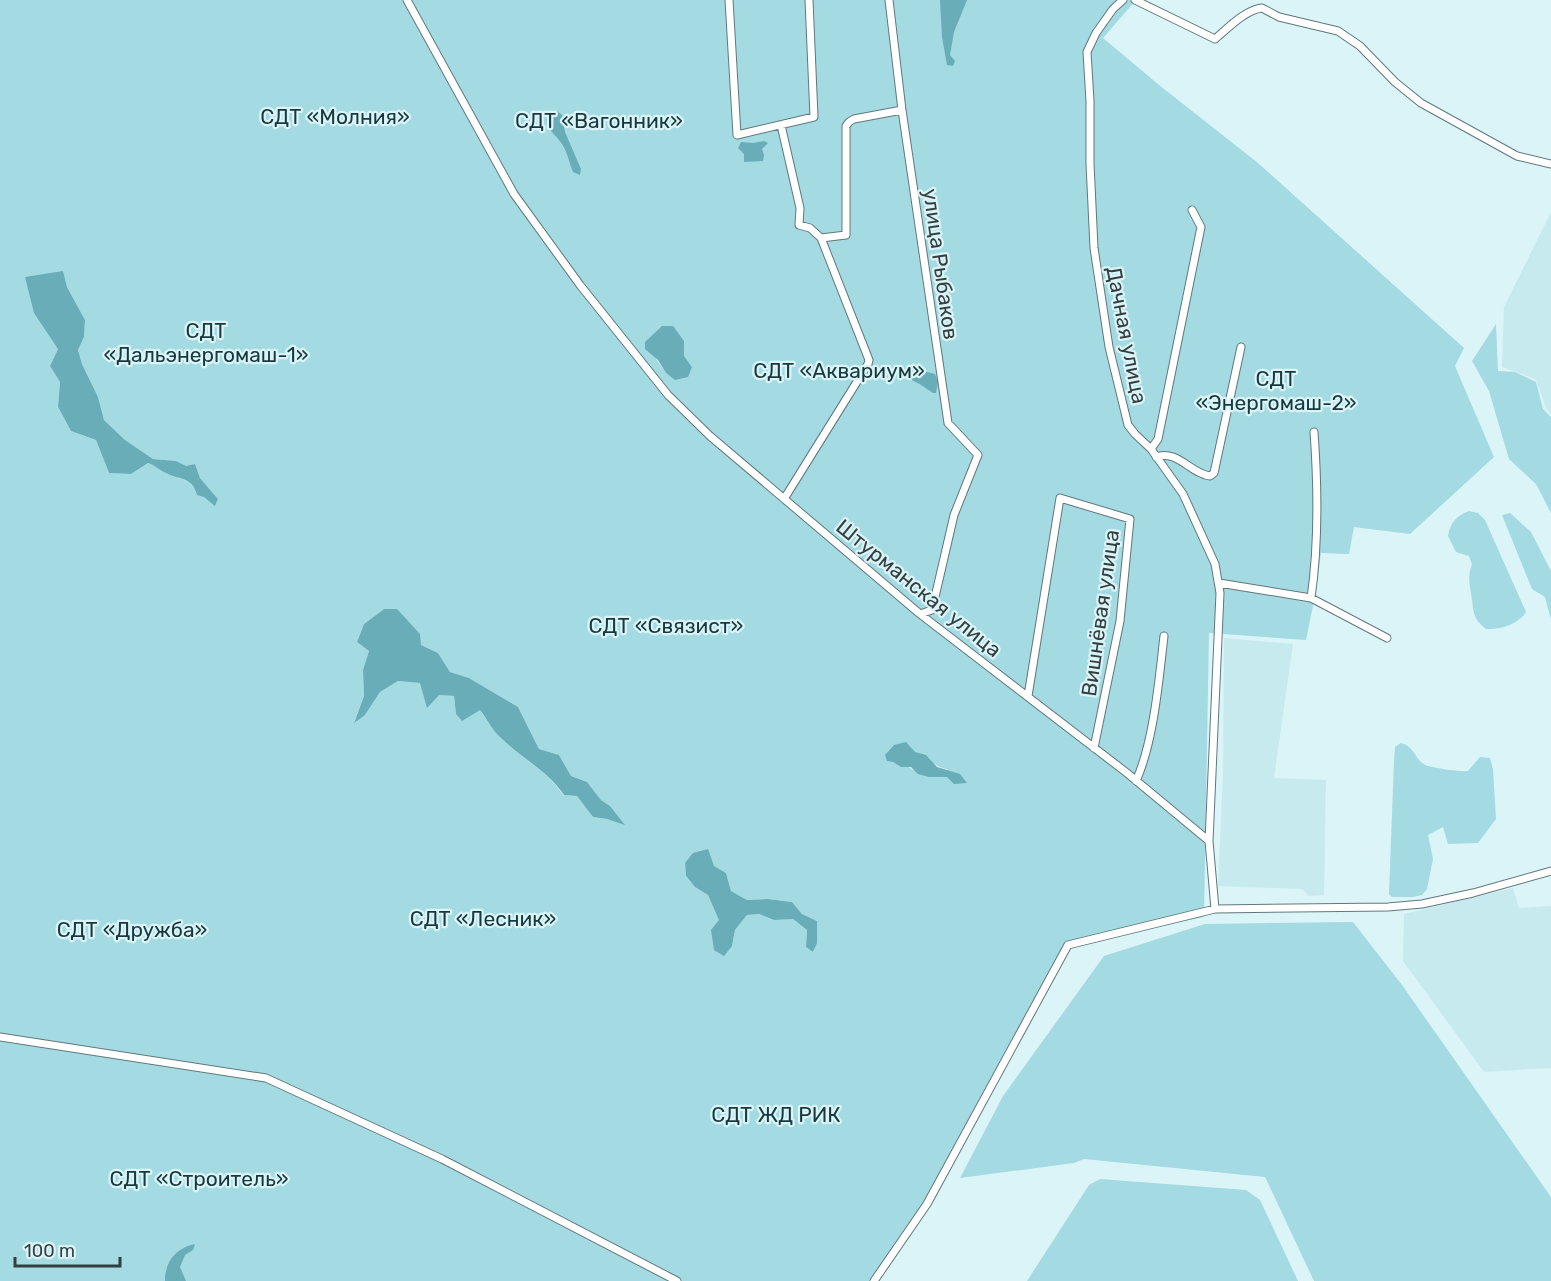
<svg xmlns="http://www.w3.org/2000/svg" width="1551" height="1281" viewBox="0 0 1551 1281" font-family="Rubik,sans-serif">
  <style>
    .built { fill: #c7eaef }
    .green { fill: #a4dae2; fill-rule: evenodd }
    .water { fill: #68adb7 }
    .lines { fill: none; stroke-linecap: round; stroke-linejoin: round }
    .minor-casing { stroke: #60787b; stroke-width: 9 }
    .minor { stroke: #fff; stroke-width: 7 }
    .labels { text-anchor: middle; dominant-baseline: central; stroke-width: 4.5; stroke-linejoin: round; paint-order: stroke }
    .park-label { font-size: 21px; fill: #17393e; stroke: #daf4f8 }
    .street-label { font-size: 21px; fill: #343f40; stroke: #daf4f8 }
  </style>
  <rect width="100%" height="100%" fill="#daf4f8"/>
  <path class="built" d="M 1551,212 L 1551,414 L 1546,408 L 1536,379 L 1502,367 L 1504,307 Z
    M 1224,638 L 1293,644 L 1274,778 L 1326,780 L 1324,895 L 1308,896 L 1303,889 L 1218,886 L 1223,776 Z
    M 1513,888 L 1519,908 L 1551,906 L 1551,1068 L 1484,1072 L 1403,961 L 1404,914 Z"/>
  <path class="green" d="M 0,0 L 1136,0 L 1103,38 L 1159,85 L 1258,163 L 1464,348 L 1455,366 L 1494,457 L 1410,534 L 1354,527 L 1349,554 L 1321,553 L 1316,591 L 1306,640 L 1209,633 L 1204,917 L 1095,940 L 1068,948 L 936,1197 L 878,1281 L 0,1281 ZM 63,272 L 67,287 L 85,320 L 84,337 L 78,350 L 82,364 L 98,397 L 104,420 L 125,440 L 153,459 L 176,461 L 186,467 L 195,464 L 200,478 L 218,499 L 215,505 L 188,482 L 154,465 L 148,463 L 131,474 L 109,473 L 96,440 L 71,431 L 58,407 L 60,382 L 50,366 L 58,349 ZM 662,326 L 692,367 L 666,373 L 645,343 ZM 384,609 L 421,645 L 438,653 L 450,672 L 469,678 L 518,707 L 539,749 L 559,755 L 571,776 L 587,782 L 601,800 L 610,806 L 624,824 L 607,819 L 593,817 L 577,796 L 563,795 C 548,771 520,757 500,737 C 492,729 486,719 480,710 L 456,714 L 454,696 L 439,695 L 420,683 L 398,681 L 380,692 L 365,715 L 354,722 L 364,696 L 363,670 L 369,651 L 357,642 L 364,624 ZM 915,752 C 930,757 932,766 947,769 L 947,777 C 932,777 925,776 912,769 C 907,765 900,766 893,762 ZM 707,849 L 714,866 L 726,873 L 731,891 L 747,900 L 768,899 L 792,902 L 802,914 L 817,921 L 814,952 L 806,947 L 807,930 L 793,919 L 774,920 L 759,914 L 747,915 L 735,930 L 732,946 L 708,895 L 695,887 L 686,876 L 685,863 Z
    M 1496,324 L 1498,371 L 1515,372 L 1536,382 L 1543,409 L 1551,417 L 1551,513 L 1536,484 L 1509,459 L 1489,391 L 1472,361 Z
    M 1469,511 L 1478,513 L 1485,520 L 1526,612 C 1519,624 1500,630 1486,629 C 1471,617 1474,610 1471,593 C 1469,582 1468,575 1472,564 L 1469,556 L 1456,552 L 1448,536 C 1450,523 1456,516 1469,511 Z
    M 1510,513 L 1531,532 L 1551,571 L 1551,620 L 1545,597 L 1532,589 L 1502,515 Z
    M 1401,743 C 1414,746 1415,759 1425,765 C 1432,768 1460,772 1468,771 L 1480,757 L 1490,758 L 1493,769 L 1496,819 L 1478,843 L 1448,844 L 1443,827 L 1428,835 L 1433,859 L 1427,889 L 1422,895 L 1413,897 L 1392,897 L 1389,894 L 1394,761 L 1395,747 Z
    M 1353,922 L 1402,985 L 1551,1197 L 1551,1281 L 1314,1281 L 1265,1177 L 1084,1159 L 1074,1163 L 960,1178 L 1003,1096 L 1104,956 L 1205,924 Z
    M 1100,1179 L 1246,1190 L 1260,1200 L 1298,1281 L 1027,1281 L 1089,1185 Z"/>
  <path class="water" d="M 940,0 L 967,0 L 954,32 L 950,55 L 955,61 L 953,66 L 947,65 L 942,37 Z
    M 557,111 L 562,115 L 565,132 L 581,169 L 580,175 L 573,172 C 569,163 568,153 562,144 C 556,134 533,119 557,111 Z
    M 764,141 L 768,143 L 762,149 L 764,155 L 763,161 L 744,162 L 744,154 L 738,148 L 741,142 L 753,143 Z
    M 63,271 L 67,287 L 85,320 L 84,337 L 78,350 L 82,364 L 98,397 L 104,420 L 125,440 L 153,459 L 176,461 L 186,466 L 195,464 L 200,478 L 218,499 L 215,506 L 204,497 L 197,495 C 193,477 177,479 166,473 C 159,470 155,465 148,463 L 131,474 L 109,473 L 96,440 L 71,431 L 58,407 L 60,382 L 50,366 L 58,349 L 34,313 L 25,277 Z
    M 662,326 L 673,326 L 684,341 L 684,356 L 692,367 L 688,377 L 675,380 L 666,373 L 658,360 L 645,349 L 645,342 Z
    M 905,368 L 916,369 L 935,374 L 938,382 L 936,393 L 933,393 C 919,383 907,376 891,373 L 893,369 Z
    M 384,609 L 397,609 L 420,634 L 421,645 L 438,653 L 450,672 L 469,678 L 518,707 L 539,749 L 559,755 L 571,776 L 587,782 L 601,800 L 610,806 L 625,825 L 607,819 L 593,817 L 577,796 L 564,795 C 548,771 520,757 500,737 C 492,730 487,719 480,710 L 462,721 L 456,714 L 454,696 L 439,695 L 427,708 L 420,683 L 398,681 L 380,692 L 365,715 L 354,723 L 364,696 L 363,670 L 369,651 L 357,642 L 364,624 Z
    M 906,742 L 915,752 L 926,755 L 937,767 L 960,774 L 967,783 L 954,784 L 947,777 L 929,777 L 918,774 L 911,767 L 901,767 L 893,762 L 887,761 L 885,755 L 894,745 Z
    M 708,849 L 714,866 L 726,873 L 731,891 L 747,900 L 768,899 L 792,902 L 802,914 L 817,921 L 817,943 L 813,952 L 806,947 L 807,930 L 793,919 L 774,920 L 759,914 L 747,915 L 735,930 L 732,946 L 724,956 L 714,950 L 711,930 L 719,920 L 708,895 L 695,887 L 686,876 L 685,863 L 693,853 Z
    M 195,1244 L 193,1250 L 185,1255 L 180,1267 L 186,1281 L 165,1281 C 165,1261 176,1248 195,1244 Z"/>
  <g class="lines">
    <g class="minor-casing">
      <path id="minor" d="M 407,0 L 514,194 L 580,285 L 668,395 L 710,436 L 920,614 L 1127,773 L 1209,841 L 1215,909
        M 729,0 L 737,135 L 814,117 L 809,0
        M 889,0 L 902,110 L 948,423 L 978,455 L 954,515 L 932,610 L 920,614
        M 1123,0 L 1113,9 L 1096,33 L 1087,52 L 1090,101 L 1090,164 L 1094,248 L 1109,347 L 1128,425 L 1135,434 L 1151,449 L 1183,494 L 1215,564 L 1220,593 L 1209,841
        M 1135,0 L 1215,39 C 1228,28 1245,10 1262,8 L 1279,17 L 1338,31 L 1360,46 L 1395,82 L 1421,103 L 1517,156 L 1551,164
        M 781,125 L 800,208 L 799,225 L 810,228 L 821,238 L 869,360 L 868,364 L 784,499
        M 821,238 L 846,235 L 846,126 L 849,122 L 854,119 L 902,110
        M 1151,449 L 1158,439 L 1201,227 L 1192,210
        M 1156,457 C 1177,449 1191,474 1210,476 L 1214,473 L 1241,347
        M 1219,583 L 1311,598 L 1387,638
        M 1311,598 C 1319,543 1318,487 1314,432
        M 1028,696 L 1060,498 L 1130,519 L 1120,621 L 1094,748
        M 1136,781 C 1154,741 1159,679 1164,636
        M 0,1037 L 266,1078 L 442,1159 L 677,1281
        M 874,1281 L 927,1204 L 1068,945 L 1215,909 L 1388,907 L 1422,904 L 1473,893 L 1551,871"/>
    </g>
    <use href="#minor" class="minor"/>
  </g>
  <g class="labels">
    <g class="park-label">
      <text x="335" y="116">СДТ «Молния»</text>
      <text x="599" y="120">СДТ «Вагонник»</text>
      <text x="206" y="330">СДТ<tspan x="206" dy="24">«Дальэнергомаш-1»</tspan></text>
      <text x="839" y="370">СДТ «Аквариум»</text>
      <text x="1276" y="378">СДТ<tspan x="1276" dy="24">«Энергомаш-2»</tspan></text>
      <text x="666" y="625">СДТ «Связист»</text>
      <text x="483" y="918">СДТ «Лесник»</text>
      <text x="132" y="929">СДТ «Дружба»</text>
      <text x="776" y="1114">СДТ ЖД РИК</text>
      <text x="199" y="1178">СДТ «Строитель»</text>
    </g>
    <g class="street-label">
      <text transform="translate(941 264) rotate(82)">улица Рыбаков</text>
      <text transform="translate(1127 335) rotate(79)">Дачная улица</text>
      <text transform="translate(919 588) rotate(39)">Штурманская улица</text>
      <text transform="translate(1100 613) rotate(-82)">Вишнёвая улица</text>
    </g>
  </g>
  <path d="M15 1257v9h105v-9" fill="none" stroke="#343f40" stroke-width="3"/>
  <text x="24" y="1257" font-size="18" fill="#343f40" stroke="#daf4f8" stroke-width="4.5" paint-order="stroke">100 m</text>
</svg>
